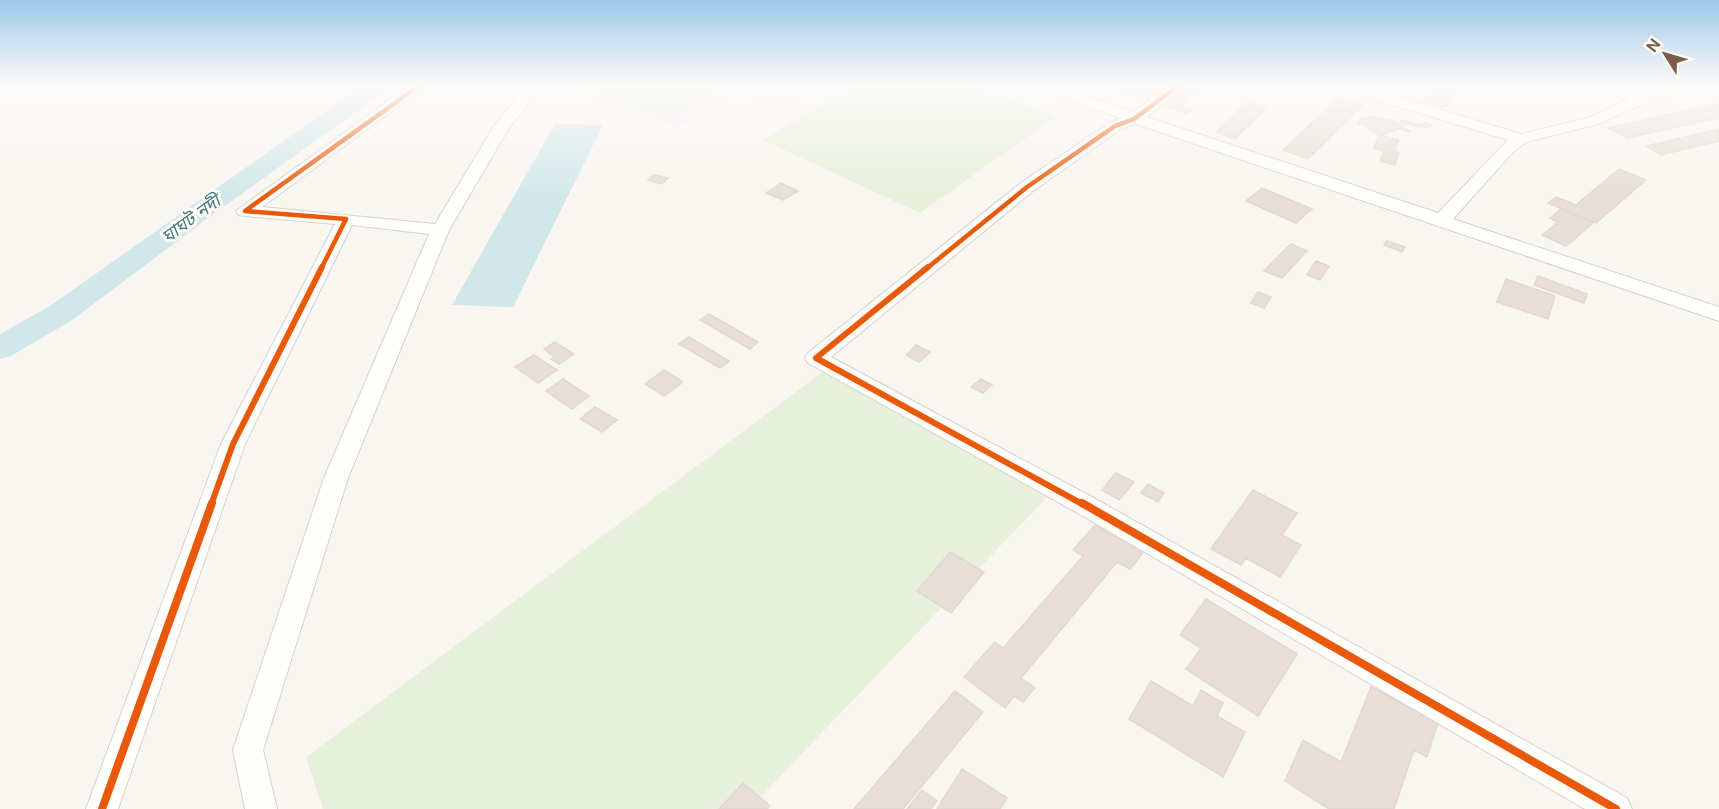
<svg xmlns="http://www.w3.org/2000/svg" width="1719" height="809" viewBox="0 0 1719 809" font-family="'DM Sans','Noto Sans Bengali',sans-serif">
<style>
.education{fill:#f6eef6}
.green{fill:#e7f0db}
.water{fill:#d0e8ea}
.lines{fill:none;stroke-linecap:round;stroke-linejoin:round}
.river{fill:#d0e8ea;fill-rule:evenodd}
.building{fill:#e6ded7;stroke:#e2d8d2;stroke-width:1.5}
.minor-casing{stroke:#d7d1cb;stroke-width:2}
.minor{fill:#fefefd;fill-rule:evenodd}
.cycleway-far2-casing{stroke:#fffaf3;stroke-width:8}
.cycleway-far1-casing{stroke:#fffaf3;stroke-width:10}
.cycleway-casing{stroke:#fffaf3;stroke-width:11}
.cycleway-far2{stroke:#e8590c;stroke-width:4.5}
.cycleway-far1{stroke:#e8590c;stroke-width:6}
.cycleway{stroke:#e8590c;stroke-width:8}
.labels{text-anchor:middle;stroke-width:6;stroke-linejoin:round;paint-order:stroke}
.water-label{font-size:18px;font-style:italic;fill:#437c86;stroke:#fffaf3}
</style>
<rect width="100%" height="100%" fill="#f9f5f0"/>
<path class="education" d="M 549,85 L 826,85 L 780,112 L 736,95 L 679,127 Z"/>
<path class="green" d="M 577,85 L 726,85 L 670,119 L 574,86 Z
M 856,85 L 972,85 L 1057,116 L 920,213 L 763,140 Z
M 824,371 L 1052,492 L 749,809 L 323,809 L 306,757 Z"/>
<path class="water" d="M 555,124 L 603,125 L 513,307 L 452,305 Z"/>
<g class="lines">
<path class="river" d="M 363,85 L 389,85 L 386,90 L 208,218 L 72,320 L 11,356 L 0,359 L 0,334 L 50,306 Z"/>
</g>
<path class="building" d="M 1131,85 L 1162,85 L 1146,99 L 1123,92 Z
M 1188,85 L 1208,85 L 1181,106 L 1193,110 L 1187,114 L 1161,105 Z
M 1443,87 L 1456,90 L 1446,107 L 1425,102 L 1433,89 L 1441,91 Z
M 1339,97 L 1363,105 L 1308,159 L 1283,150 Z
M 1247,102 L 1266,108 L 1235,139 L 1216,132 Z
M 1719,103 L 1719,118 L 1628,138 L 1608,128 Z
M 1371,116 L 1395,121 L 1394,125 L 1403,120 L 1420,125 L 1426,123 L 1432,126 L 1424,128 L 1407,124 L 1401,126 L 1411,132 L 1399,129 L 1380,135 L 1399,140 L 1395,150 L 1399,153 L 1395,165 L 1380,161 L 1384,151 L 1374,148 L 1379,135 L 1367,128 L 1368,126 L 1358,124 L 1360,119 Z
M 1719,129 L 1719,141 L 1661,155 L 1646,146 Z
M 1619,169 L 1646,180 L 1596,223 L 1548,203 L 1556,197 L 1576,205 Z
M 654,175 L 668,178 L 662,184 L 648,180 Z
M 781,183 L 798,191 L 783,200 L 766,193 Z
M 1262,188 L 1312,209 L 1296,223 L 1246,201 Z
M 1561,209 L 1593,223 L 1566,246 L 1542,235 L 1558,222 L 1550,218 Z
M 1387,241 L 1405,247 L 1402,252 L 1384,245 Z
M 1291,244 L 1307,251 L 1282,278 L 1264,271 Z
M 1316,261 L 1329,266 L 1320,280 L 1307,275 Z
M 1538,276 L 1587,294 L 1584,303 L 1534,285 Z
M 1506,279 L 1555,296 L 1548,319 L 1497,302 Z
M 1258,292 L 1271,297 L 1264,308 L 1251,303 Z
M 709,314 L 758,342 L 750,349 L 700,320 Z
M 689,337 L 729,361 L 720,368 L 679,344 Z
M 555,342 L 574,354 L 559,364 L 551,359 L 555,357 L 544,349 Z
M 916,345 L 930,352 L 919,362 L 906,355 Z
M 534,355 L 557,370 L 538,383 L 515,367 Z
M 664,370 L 683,382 L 664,396 L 645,384 Z
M 563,379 L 589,396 L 572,409 L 546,391 Z
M 981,379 L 992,385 L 983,393 L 971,387 Z
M 595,407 L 617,420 L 602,432 L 580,419 Z
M 1116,473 L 1134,482 L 1119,500 L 1102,490 Z
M 1148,484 L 1164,493 L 1158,502 L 1141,493 Z
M 1253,490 L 1297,513 L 1282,535 L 1301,545 L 1280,577 L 1246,558 L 1241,565 L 1211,549 Z
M 1095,525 L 1143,553 L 1130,569 L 1117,562 L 1021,678 L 1035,688 L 1023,702 L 1014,696 L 1005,708 L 964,677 L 995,642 L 1003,648 L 1083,556 L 1073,550 Z
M 950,552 L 984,572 L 951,613 L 917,591 Z
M 1206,599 L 1297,654 L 1258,716 L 1186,669 L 1201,648 L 1180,635 Z
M 1151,681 L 1193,706 L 1201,690 L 1223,703 L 1217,716 L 1245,732 L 1223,777 L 1129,719 Z
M 1371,687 L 1438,722 L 1427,757 L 1414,750 L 1394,809 L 1329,809 L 1285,781 L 1303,740 L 1341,762 Z
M 955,691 L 983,712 L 903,809 L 854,809 Z
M 962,769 L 1007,798 L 1000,809 L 937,809 Z
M 743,783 L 770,806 L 767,809 L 719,809 Z
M 922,790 L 937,801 L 931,809 L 907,809 Z"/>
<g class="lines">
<defs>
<path id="minor" d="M 410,85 L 427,85 L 262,207 L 435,224 L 494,126 L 527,85 L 542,85 L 509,128 L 449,230 L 348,478 L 263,750 L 277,809 L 245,809 L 233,750 L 324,478 L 429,234 L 352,225 L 245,444 L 118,809 L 86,809 L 221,444 L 335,224 L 245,216 L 239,215 L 236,211 Z
M 1030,85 L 1052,85 L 1133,112 L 1170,85 L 1186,85 L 1147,117 L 1438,213 L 1508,140 L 1337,88 L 1335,85 L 1358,85 L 1521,134 L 1588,118 L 1629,99 L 1588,88 L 1586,85 L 1611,85 L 1644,93 L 1675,85 L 1699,85 L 1697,88 L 1649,101 L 1599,124 L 1526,142 L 1513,152 L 1453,219 L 1719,307 L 1719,321 L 1136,124 L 1121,129 L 1033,191 L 831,357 L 1101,502 L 1627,798 L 1632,809 L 1585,809 L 1083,516 L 808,363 L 805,358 L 808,353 L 1021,183 L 1109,123 L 1121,118 L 1032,88 Z"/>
</defs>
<use href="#minor" class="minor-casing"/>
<use href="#minor" class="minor"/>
<defs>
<path id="cycleway-far2" d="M 321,269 L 346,219 L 245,211 L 420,85
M 926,269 L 1027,187 L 1115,126 L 1134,119 L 1179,85"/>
<path id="cycleway-far1" d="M 928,267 L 816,358 L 1084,505
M 211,505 L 233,444 L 322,267"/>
<path id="cycleway" d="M 1082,503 L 1616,809
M 102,809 L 212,503"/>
</defs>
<use href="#cycleway-far2" class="cycleway-far2-casing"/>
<use href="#cycleway-far1" class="cycleway-far1-casing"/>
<use href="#cycleway" class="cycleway-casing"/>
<use href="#cycleway-far2" class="cycleway-far2"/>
<use href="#cycleway-far1" class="cycleway-far1"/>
<use href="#cycleway" class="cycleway"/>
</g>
<linearGradient id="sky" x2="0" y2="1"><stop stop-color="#9ec9e9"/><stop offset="0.43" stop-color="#fcfaf8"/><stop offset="1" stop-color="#fcfaf8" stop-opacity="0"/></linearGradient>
<rect width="1719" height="198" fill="url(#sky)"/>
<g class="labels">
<g class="water-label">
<text transform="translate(191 219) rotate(-36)" y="6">ঘাঘট নদী</text>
</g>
</g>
<g transform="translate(1665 54) rotate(307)" stroke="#fffaf3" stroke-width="4.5" paint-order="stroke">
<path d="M0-4.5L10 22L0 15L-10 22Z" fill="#7a5c4d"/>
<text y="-9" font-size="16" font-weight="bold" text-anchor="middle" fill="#7a5c4d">N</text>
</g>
</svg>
